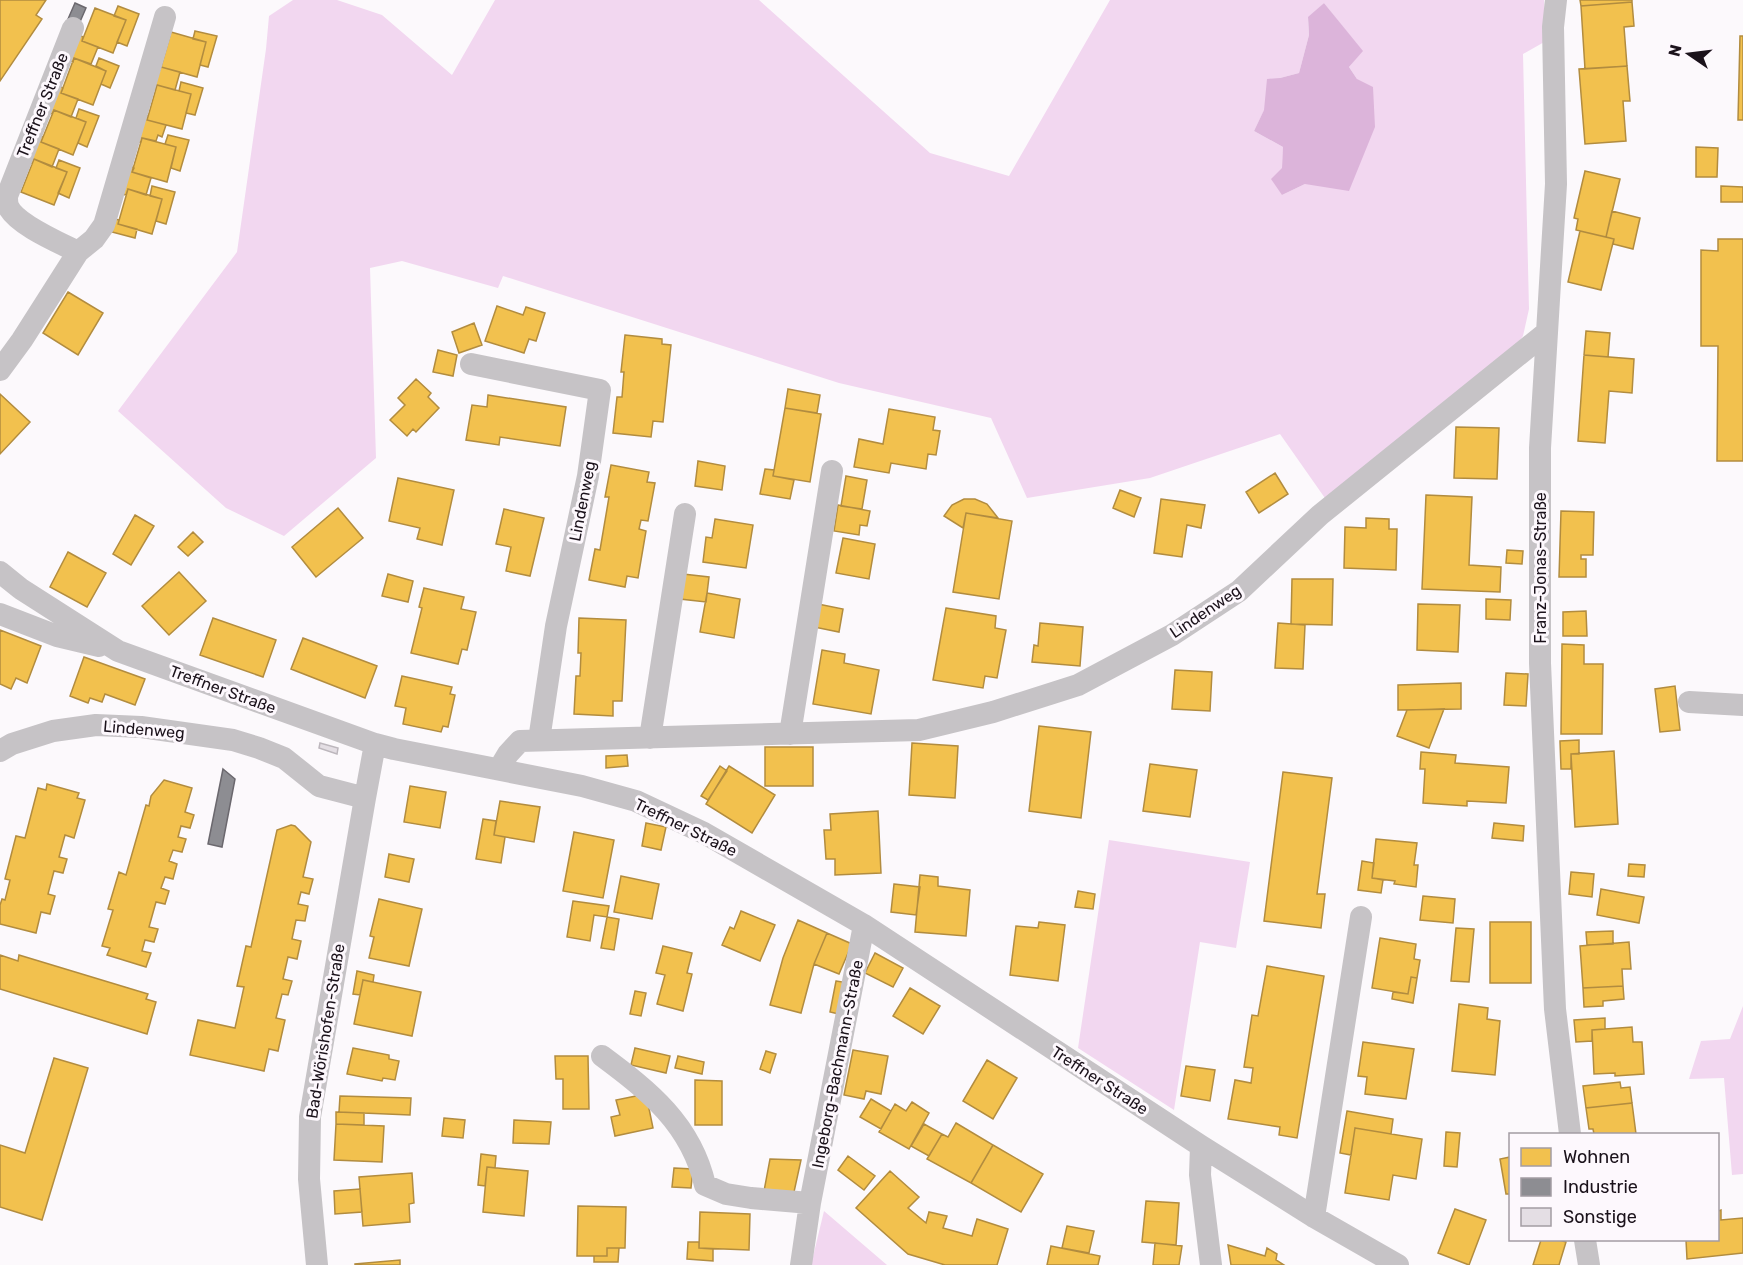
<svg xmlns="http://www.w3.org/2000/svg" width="1743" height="1265" viewBox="0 0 1743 1265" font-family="Rubik,sans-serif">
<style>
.green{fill:#f2d7f0;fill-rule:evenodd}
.water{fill:#dcb4da}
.homes{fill:#f2c14e;stroke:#b28c3f;stroke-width:1.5}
.industry{fill:#8d8d92;stroke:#6b686e;stroke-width:1.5}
.building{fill:#e4dee4;stroke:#bdb7bd;stroke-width:1.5}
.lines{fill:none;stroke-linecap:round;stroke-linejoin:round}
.minor{stroke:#c6c3c6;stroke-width:22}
.labels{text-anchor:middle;stroke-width:6;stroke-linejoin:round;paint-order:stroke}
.street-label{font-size:16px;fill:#1b121b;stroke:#fdf8fd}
</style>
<rect width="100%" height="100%" fill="#fcf9fc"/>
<path class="green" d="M 293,0 L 337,0 L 382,15 L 452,75 L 495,0 L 759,0 L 930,153 L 1009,176 L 1110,0 L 1544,0 L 1546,41 L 1523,54 L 1529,309 L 1523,336 L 1510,353 L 1327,501 L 1280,434 L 1150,478 L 1027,498 L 991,418 L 839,383 L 503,276 L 498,288 L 402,261 L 370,268 L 376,458 L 284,536 L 226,508 L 118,411 L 237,252 L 266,49 L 269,16 ZM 1324,3 L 1362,51 L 1349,67 L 1357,79 L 1305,184 L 1282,195 L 1283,147 L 1254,131 L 1280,78 L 1299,73 L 1309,35 L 1308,18 Z
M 1109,840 L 1250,862 L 1236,948 L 1200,942 L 1174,1110 L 1078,1048 Z
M 1743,1006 L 1743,1174 L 1732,1175 L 1724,1078 L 1689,1079 L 1701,1041 L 1730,1039 Z
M 824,1211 L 887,1265 L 811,1265 Z"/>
<path class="water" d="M 1324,3 L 1363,51 L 1349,67 L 1357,79 L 1373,87 L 1375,127 L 1349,191 L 1305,184 L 1282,195 L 1271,179 L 1282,168 L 1283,147 L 1254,131 L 1264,110 L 1267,79 L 1280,78 L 1299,73 L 1309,35 L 1308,17 Z"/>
<path class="homes" d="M 0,0 L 46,0 L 36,15 L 42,19 L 0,81 Z
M 1580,0 L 1632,0 L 1632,2 L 1581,6 Z
M 1632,2 L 1634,26 L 1624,27 L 1627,66 L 1585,69 L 1581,6 Z
M 118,6 L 139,14 L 127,46 L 117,42 L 126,20 L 114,16 Z
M 95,8 L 126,20 L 113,53 L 82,41 Z
M 195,31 L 217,36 L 208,67 L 200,65 L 206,42 L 193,39 Z
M 171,32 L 206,42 L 197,77 L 161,67 Z
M 79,35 L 83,37 L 82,41 L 98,47 L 91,64 L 74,58 L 73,62 L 69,61 Z
M 1740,36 L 1743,36 L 1743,120 L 1738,120 Z
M 74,58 L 106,71 L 93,105 L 61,93 Z
M 99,58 L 119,66 L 110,88 L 101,84 L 106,71 L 96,66 Z
M 1627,66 L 1630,101 L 1623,101 L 1626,141 L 1585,144 L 1579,69 Z
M 161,67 L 180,72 L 175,90 L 157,85 L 155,90 L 152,89 Z
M 181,82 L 203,88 L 195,115 L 186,113 L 191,94 L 179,91 Z
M 157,85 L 191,94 L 182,129 L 147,120 Z
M 59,86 L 63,88 L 61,93 L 78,99 L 71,117 L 54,110 L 52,114 L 48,113 Z
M 79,109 L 99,116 L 87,147 L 78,143 L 86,122 L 76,118 Z
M 54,110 L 86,122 L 73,155 L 41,142 Z
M 144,115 L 148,116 L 147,120 L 166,125 L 162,137 L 158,135 L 156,141 L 142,138 L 141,142 L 136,142 Z
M 168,135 L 189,140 L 180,171 L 171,168 L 176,147 L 165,144 Z
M 39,136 L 43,137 L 41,142 L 59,149 L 52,167 L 34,159 L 32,164 L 28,163 Z
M 142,138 L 176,147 L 167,182 L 132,172 Z
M 1696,147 L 1718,148 L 1717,177 L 1696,177 Z
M 34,159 L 67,172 L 54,205 L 21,192 Z
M 59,160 L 80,168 L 69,198 L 58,193 L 67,172 L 56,168 Z
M 130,166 L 134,168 L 132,172 L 151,178 L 146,195 L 128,189 L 126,195 L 122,194 Z
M 1585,171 L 1620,179 L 1606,237 L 1576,230 L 1578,219 L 1574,218 Z
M 152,186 L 175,192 L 166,224 L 156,221 L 162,199 L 150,196 Z
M 1721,186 L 1743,187 L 1743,202 L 1721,202 Z
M 128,189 L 162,199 L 152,234 L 118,224 Z
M 1612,211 L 1640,218 L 1633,249 L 1613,244 L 1614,239 L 1606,237 Z
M 115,219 L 119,220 L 118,224 L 137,229 L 135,238 L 112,232 Z
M 1580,231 L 1614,239 L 1601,290 L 1568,282 Z
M 1718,239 L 1743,239 L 1743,461 L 1717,461 L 1718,346 L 1701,346 L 1701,250 L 1718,251 Z
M 68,292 L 103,313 L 78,355 L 43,333 Z
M 497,306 L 523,315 L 526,307 L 545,313 L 536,341 L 529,339 L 524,353 L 485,341 Z
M 474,323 L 482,345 L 459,353 L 452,332 Z
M 1586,331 L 1610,333 L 1608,357 L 1584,355 Z
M 625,335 L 662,339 L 662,344 L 671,345 L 663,422 L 653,421 L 651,437 L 613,433 L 617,397 L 622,397 L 624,372 L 621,372 Z
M 438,350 L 457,355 L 453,376 L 433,372 Z
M 1584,355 L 1634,359 L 1632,393 L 1609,391 L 1605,443 L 1578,441 Z
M 416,379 L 431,393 L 428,397 L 439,408 L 416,432 L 413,429 L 407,436 L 390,420 L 405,405 L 398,398 Z
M 788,389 L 820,395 L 817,413 L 785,408 Z
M 0,394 L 30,422 L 0,454 Z
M 488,395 L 566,407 L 560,446 L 500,437 L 499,445 L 466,440 L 472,405 L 487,407 Z
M 785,408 L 821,414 L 810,482 L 773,476 Z
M 889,409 L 935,417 L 933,430 L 940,431 L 936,455 L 928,454 L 926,469 L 891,463 L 889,473 L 854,467 L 859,439 L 883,444 Z
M 1456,427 L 1499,428 L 1497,479 L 1454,478 Z
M 698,461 L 725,466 L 722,490 L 695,486 Z
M 611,465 L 649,472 L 647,482 L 655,483 L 648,521 L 641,520 L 639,529 L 646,531 L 638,578 L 627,576 L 625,587 L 589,580 L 595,549 L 600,550 L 609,497 L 605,497 Z
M 765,469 L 774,470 L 773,476 L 794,480 L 790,499 L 760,494 Z
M 1275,473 L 1288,494 L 1259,513 L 1246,492 Z
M 846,476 L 867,480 L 862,509 L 841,506 Z
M 398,478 L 454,490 L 442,545 L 417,539 L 420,528 L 389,521 Z
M 1120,490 L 1141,498 L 1134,517 L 1113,508 Z
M 1426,495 L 1472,497 L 1469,565 L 1501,567 L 1500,592 L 1422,589 Z
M 964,499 L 975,499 L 987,504 L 998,518 L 966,513 L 963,528 L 944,516 L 952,505 Z
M 1161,499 L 1205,505 L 1201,528 L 1187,525 L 1182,557 L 1154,553 Z
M 838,505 L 870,511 L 867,526 L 860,525 L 859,535 L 834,531 Z
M 338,508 L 363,538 L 316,577 L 292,547 Z
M 504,509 L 544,518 L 530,576 L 506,571 L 511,547 L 496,544 Z
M 1561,511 L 1594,512 L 1593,555 L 1581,555 L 1581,559 L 1586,559 L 1586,577 L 1559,577 Z
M 966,513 L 1012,521 L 999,599 L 953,592 Z
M 135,515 L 154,526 L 131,565 L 113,554 Z
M 1366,518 L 1389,519 L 1389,529 L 1397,529 L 1396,570 L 1344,568 L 1345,527 L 1366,528 Z
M 715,519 L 753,525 L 746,568 L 703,562 L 706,537 L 712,538 Z
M 193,532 L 203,542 L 188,556 L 178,547 Z
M 843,538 L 875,544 L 869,579 L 836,573 Z
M 1507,550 L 1523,551 L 1522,564 L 1506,563 Z
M 68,552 L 106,573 L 87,607 L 50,587 Z
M 179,572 L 206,601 L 169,635 L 142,606 Z
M 388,574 L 413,581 L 408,602 L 382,596 Z
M 683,574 L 709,577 L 706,602 L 680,599 Z
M 1292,579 L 1333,579 L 1332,625 L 1291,624 Z
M 424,588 L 464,597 L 461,609 L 476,612 L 467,650 L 462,649 L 458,664 L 411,653 L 422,608 L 419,607 Z
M 707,593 L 740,599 L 734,638 L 700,632 Z
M 1486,599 L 1511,600 L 1510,620 L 1486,619 Z
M 818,604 L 843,609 L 839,632 L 814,627 Z
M 1418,604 L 1460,605 L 1458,652 L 1417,650 Z
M 946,608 L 996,616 L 995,628 L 1006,630 L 997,678 L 985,676 L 983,688 L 933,680 Z
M 1586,611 L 1587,636 L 1563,636 L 1563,612 Z
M 213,618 L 276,640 L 263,677 L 200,655 Z
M 579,618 L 626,620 L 622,701 L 613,701 L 613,716 L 574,714 L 576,676 L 580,676 L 581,653 L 578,653 Z
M 1040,623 L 1083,627 L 1080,666 L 1032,662 L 1034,645 L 1038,646 Z
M 1278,623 L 1305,625 L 1303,669 L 1275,668 Z
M 0,630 L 41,646 L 27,683 L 16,678 L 11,689 L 0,684 Z
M 303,638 L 377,666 L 365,698 L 291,669 Z
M 1562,644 L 1584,645 L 1584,664 L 1603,664 L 1602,734 L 1561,734 Z
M 822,650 L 845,654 L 844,663 L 879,670 L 871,714 L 813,704 Z
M 84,657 L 145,679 L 135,705 L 105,694 L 102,702 L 90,698 L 88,703 L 70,696 Z
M 1175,670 L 1212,672 L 1210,711 L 1172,709 Z
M 1506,673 L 1528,674 L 1526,706 L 1504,705 Z
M 402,676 L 452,687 L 450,694 L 455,695 L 448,727 L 443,726 L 441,732 L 403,724 L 406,708 L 395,706 Z
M 1461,683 L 1461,709 L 1398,710 L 1398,685 Z
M 1675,686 L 1680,730 L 1660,732 L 1655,689 Z
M 1444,709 L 1429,748 L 1397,736 L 1407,710 Z
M 1039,726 L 1091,732 L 1081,818 L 1029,811 Z
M 1579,740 L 1579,754 L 1571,754 L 1571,769 L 1561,769 L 1560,741 Z
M 912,743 L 958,746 L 955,798 L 909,795 Z
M 765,747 L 813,747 L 813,786 L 765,786 Z
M 1614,751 L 1618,824 L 1575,827 L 1571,754 Z
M 1421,752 L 1456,755 L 1455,763 L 1509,767 L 1506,803 L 1467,801 L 1467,806 L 1423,803 L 1425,769 L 1420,769 Z
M 627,755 L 628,766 L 606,768 L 606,756 Z
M 1150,764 L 1197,770 L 1190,817 L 1143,811 Z
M 720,766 L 727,771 L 708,800 L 701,796 Z
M 729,766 L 775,795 L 752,833 L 706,804 Z
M 1283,772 L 1332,778 L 1317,894 L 1325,894 L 1321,928 L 1264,921 Z
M 164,780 L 192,788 L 185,812 L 194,815 L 190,828 L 181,826 L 178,837 L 186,839 L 182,852 L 173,850 L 169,861 L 177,864 L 173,879 L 165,877 L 161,888 L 169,891 L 165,904 L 156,902 L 149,927 L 158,929 L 154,942 L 145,940 L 142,951 L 151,953 L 146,967 L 107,955 L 110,948 L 102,946 L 113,910 L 108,909 L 119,872 L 126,875 L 146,805 L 149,806 L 151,796 Z
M 47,784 L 79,793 L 77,798 L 85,800 L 74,838 L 65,835 L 59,857 L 67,859 L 63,873 L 54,871 L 48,894 L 55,896 L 50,914 L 41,912 L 36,933 L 0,924 L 0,905 L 2,899 L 5,900 L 10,880 L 5,879 L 16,836 L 25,838 L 38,788 L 46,790 Z
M 410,786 L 446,792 L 440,828 L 404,822 Z
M 500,801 L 540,807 L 534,842 L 494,835 Z
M 878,811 L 881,873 L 835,875 L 835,859 L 826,859 L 824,830 L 831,830 L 830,814 Z
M 483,819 L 496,821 L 494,835 L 505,837 L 501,863 L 476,859 Z
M 646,823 L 666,827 L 661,850 L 642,846 Z
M 1494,823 L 1524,826 L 1523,841 L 1492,838 Z
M 291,825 L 295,826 L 311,842 L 303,877 L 313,879 L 309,894 L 301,892 L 298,904 L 308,906 L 305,921 L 296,920 L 292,939 L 301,941 L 297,959 L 288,957 L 283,979 L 292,981 L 288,995 L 282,994 L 276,1018 L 285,1020 L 278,1051 L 269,1049 L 264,1071 L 190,1055 L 198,1020 L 235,1028 L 244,987 L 237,986 L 246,946 L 251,947 L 277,830 Z
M 574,832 L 614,840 L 603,898 L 563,891 Z
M 1376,839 L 1417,843 L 1414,865 L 1418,865 L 1416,887 L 1394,884 L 1395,881 L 1372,878 Z
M 389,854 L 414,859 L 409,882 L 385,877 Z
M 1362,861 L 1374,863 L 1372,878 L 1383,880 L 1381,893 L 1358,890 Z
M 1629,864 L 1645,865 L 1644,877 L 1628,876 Z
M 1571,872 L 1594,874 L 1592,897 L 1569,894 Z
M 920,875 L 938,877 L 938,886 L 970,890 L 966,936 L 915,932 Z
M 621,876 L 659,884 L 652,919 L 614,912 Z
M 894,884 L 920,887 L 916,915 L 891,912 Z
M 1601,889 L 1644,897 L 1639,923 L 1597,915 Z
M 1078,891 L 1095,894 L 1093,909 L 1075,907 Z
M 1423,896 L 1455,899 L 1453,923 L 1420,920 Z
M 379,899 L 422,909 L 409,966 L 369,958 L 374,937 L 370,936 Z
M 573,901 L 609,906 L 607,917 L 594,915 L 590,941 L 567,937 Z
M 741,911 L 775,925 L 760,961 L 722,945 L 730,927 L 734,929 Z
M 607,917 L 619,919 L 614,950 L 601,948 Z
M 798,920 L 827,933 L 814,964 L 801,1013 L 770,1005 L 783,958 Z
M 1039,922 L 1065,925 L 1058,981 L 1010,975 L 1016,926 L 1038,928 Z
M 1490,922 L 1531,922 L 1531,983 L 1490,983 Z
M 1456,928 L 1474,929 L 1469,982 L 1451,981 Z
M 1613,931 L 1613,944 L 1587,945 L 1586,932 Z
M 827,933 L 852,944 L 839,974 L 814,964 Z
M 1380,938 L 1416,944 L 1414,959 L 1420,960 L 1417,978 L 1411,977 L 1408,994 L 1372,988 Z
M 1629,942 L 1631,969 L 1622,969 L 1623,986 L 1583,988 L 1580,946 Z
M 663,946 L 692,953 L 687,973 L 692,974 L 683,1011 L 657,1004 L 665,975 L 656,973 Z
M 875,953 L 903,968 L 893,987 L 865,973 Z
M 0,955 L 18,961 L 19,955 L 148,994 L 146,999 L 156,1002 L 147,1034 L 0,989 Z
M 1267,966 L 1324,976 L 1297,1138 L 1279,1135 L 1280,1127 L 1228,1119 L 1235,1080 L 1251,1083 L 1253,1068 L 1244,1067 L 1252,1015 L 1258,1016 Z
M 357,971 L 374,975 L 373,982 L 363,980 L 360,995 L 353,994 Z
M 1411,977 L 1417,978 L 1413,1003 L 1392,999 L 1393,992 L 1408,994 Z
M 363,980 L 421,992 L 412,1036 L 354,1024 Z
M 836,981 L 849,983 L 843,1015 L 830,1012 Z
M 1623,986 L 1624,999 L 1603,1001 L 1603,1006 L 1584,1007 L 1583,988 Z
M 910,988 L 940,1006 L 923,1034 L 893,1016 Z
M 635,991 L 646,993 L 641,1016 L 630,1014 Z
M 1459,1004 L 1488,1008 L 1487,1019 L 1500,1021 L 1495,1075 L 1452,1071 Z
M 1605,1018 L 1605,1029 L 1592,1030 L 1592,1041 L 1576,1042 L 1574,1020 Z
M 1632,1027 L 1633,1042 L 1642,1042 L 1644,1074 L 1615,1076 L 1615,1073 L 1594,1074 L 1592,1030 Z
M 1363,1042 L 1414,1049 L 1406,1099 L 1365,1094 L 1367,1077 L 1358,1076 Z
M 353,1048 L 389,1055 L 389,1059 L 399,1061 L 395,1080 L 383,1078 L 382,1081 L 347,1074 Z
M 635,1048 L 670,1056 L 666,1073 L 631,1065 Z
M 853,1050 L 888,1056 L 881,1094 L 866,1091 L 864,1099 L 844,1095 Z
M 766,1051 L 776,1054 L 770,1073 L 760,1069 Z
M 555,1056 L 588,1056 L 589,1109 L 563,1109 L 563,1079 L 556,1079 Z
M 678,1056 L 704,1062 L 702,1074 L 675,1068 Z
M 54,1058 L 88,1068 L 42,1220 L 0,1207 L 0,1145 L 25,1153 Z
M 987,1060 L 1017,1078 L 993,1119 L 963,1101 Z
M 1186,1066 L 1215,1070 L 1210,1101 L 1181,1096 Z
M 695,1080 L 722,1081 L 722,1125 L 695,1125 Z
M 1620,1082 L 1621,1088 L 1630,1087 L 1632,1103 L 1586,1108 L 1583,1086 Z
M 646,1094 L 653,1128 L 615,1136 L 611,1117 L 620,1115 L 616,1100 Z
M 340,1096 L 411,1098 L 410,1115 L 339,1112 Z
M 871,1099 L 891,1111 L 881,1129 L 860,1117 Z
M 912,1102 L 929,1113 L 909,1149 L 879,1132 L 895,1104 L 906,1111 Z
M 1632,1103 L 1636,1134 L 1594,1134 L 1593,1129 L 1589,1129 L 1586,1108 Z
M 1347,1111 L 1393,1119 L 1391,1134 L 1355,1128 L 1351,1155 L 1340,1153 Z
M 336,1112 L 364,1113 L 364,1125 L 336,1124 Z
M 444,1118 L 465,1120 L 463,1138 L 442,1136 Z
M 514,1120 L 551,1122 L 549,1144 L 513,1143 Z
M 956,1123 L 993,1145 L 971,1183 L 927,1159 L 942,1134 L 948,1137 Z
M 336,1124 L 384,1126 L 382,1162 L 334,1160 Z
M 924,1124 L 942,1134 L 929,1156 L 911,1146 Z
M 1355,1128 L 1422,1139 L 1416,1179 L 1393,1175 L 1389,1200 L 1345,1193 Z
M 1446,1132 L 1460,1133 L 1457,1167 L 1444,1166 Z
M 993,1145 L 1043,1174 L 1021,1212 L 971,1183 Z
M 481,1154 L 496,1156 L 495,1168 L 487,1167 L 485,1186 L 478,1185 Z
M 848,1156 L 875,1176 L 864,1190 L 838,1170 Z
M 1510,1157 L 1510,1194 L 1506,1194 L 1500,1159 Z
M 770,1159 L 801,1160 L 794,1192 L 764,1191 Z
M 487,1167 L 528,1171 L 524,1216 L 483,1212 Z
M 674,1168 L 693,1169 L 691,1188 L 672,1187 Z
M 890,1171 L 919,1197 L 908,1208 L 926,1223 L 929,1212 L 947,1216 L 943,1228 L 972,1236 L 977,1219 L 1008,1229 L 997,1265 L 945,1265 L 908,1254 L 856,1208 Z
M 412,1173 L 414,1203 L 409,1204 L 410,1222 L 363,1226 L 359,1177 Z
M 360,1189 L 362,1212 L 335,1214 L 334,1191 Z
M 1146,1201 L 1179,1203 L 1176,1245 L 1142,1242 Z
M 578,1206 L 626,1207 L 625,1248 L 607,1248 L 607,1256 L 577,1256 Z
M 1455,1209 L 1486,1220 L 1469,1265 L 1438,1253 Z
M 1721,1210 L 1721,1220 L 1743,1218 L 1743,1253 L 1687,1259 L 1686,1240 L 1718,1240 L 1718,1211 Z
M 700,1212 L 750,1214 L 749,1250 L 699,1248 Z
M 1067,1226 L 1094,1231 L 1089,1253 L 1062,1248 Z
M 1541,1240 L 1559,1240 L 1566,1242 L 1559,1265 L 1533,1265 Z
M 688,1242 L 699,1242 L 699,1248 L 713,1249 L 713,1261 L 687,1259 Z
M 1155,1243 L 1182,1246 L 1179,1265 L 1153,1265 Z
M 1228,1245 L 1265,1256 L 1267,1248 L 1277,1254 L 1276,1260 L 1284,1265 L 1231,1265 Z
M 1051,1246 L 1100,1256 L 1098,1265 L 1047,1265 Z
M 607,1248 L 619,1248 L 618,1262 L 594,1262 L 594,1256 L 607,1256 Z
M 400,1260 L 400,1265 L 355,1265 L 355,1264 Z"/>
<path class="industry" d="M 75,3 L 86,8 L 79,24 L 68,19 Z
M 223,769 L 235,779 L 222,847 L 208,844 Z"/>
<path class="building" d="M 320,743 L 338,748 L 337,754 L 319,748 Z"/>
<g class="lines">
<path class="minor" d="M 1556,0 L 1553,27 L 1556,184 L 1540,448 L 1540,663 L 1555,1009 L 1570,1134
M 73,28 L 7,196 C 7,199 7,203 8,206 C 15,224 60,243 78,252
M 471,364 L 600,390 L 588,476 L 556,626 L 539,740
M 0,370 L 22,340 L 78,252 L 94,239 L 104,225 L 165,17
M 0,572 L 21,589 L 118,651 L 375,744 L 394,749 L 582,786 L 636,801 L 704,833 L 864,925 L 1201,1146 L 1314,1217 L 1398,1265
M 0,614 L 57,636 L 99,646
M 1689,702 L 1743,705
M 790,734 L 832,471
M 650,738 L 685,514
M 0,751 L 12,744 L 53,731 L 96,725 L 141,727 L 233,740 L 259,748 L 284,758 L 319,786 L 365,798 L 375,744
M 499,769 L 508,754 L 520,741 L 919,730 L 993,712 L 1078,685 L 1172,635 L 1239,591 L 1320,515 L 1547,332
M 602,1056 C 649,1091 691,1124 705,1185 L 726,1194 L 751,1198 L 810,1203
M 1201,1146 L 1200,1175 L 1211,1265
M 1314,1217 L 1361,917
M 1585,1240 L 1589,1265
M 317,1265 L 309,1179 L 310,1117 L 365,798
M 801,1265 L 810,1203 L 864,925"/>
</g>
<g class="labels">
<g class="street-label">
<text transform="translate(42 105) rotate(-68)" y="6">Treffner Straße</text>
<text transform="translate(582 501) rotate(-79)" y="6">Lindenweg</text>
<text transform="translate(1540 568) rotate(-90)" y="6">Franz-Jonas-Straße</text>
<text transform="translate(1205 611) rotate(-34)" y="6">Lindenweg</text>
<text transform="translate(223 689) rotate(20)" y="6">Treffner Straße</text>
<text transform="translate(144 729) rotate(5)" y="6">Lindenweg</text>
<text transform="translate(686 827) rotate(26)" y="6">Treffner Straße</text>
<text transform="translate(325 1031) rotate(-81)" y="6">Bad-Wörishofen-Straße</text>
<text transform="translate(837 1064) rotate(-79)" y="6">Ingeborg-Bachmann-Straße</text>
<text transform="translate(1100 1080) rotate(33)" y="6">Treffner Straße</text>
</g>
</g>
<rect x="1509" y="1133" width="210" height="108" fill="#fdf8fd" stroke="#a39ca3" stroke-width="1.5"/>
<rect x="1521" y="1148" width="30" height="18" fill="#f2c14e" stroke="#a39ca3" stroke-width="1.5"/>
<text x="1563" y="1163" font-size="18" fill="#1b121b">Wohnen</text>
<rect x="1521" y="1178" width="30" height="18" fill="#8d8d92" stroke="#a39ca3" stroke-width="1.5"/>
<text x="1563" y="1193" font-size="18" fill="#1b121b">Industrie</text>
<rect x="1521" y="1208" width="30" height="18" fill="#e4dee4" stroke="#a39ca3" stroke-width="1.5"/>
<text x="1563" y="1223" font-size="18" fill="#1b121b">Sonstige</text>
<g transform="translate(1689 54) rotate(284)" stroke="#fdf8fd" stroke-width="4.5" paint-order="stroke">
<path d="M0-4.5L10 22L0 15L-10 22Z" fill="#1b121b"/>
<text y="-9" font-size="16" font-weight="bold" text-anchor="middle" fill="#1b121b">N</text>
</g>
</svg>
